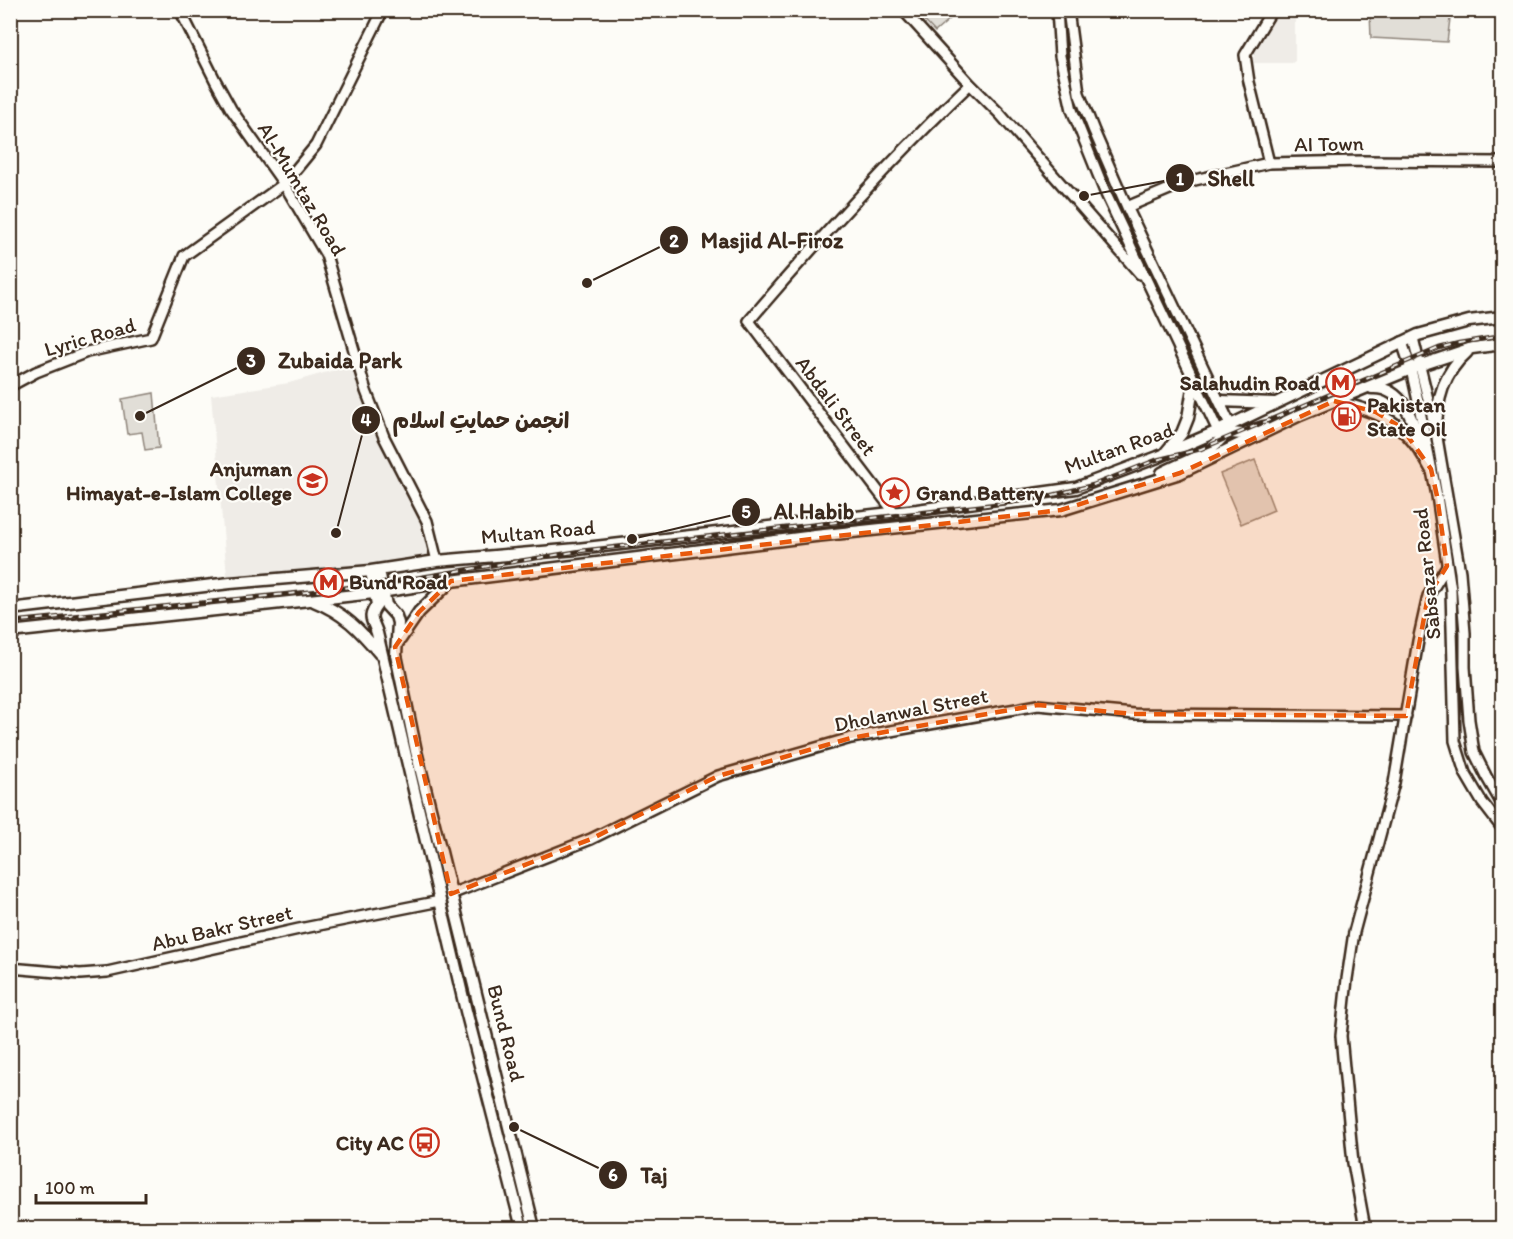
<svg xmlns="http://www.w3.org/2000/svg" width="1513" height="1239" viewBox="0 0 1513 1239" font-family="Itim,'Playpen Sans Arabic',sans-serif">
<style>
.built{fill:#efece7}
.green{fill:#e1ded7;stroke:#8e847a;stroke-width:1.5}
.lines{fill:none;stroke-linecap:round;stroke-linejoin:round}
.secondary-casing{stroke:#3b2a1e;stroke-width:14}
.primary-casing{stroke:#3b2a1e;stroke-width:15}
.secondary{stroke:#fdfcf7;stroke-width:9}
.primary{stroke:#fdfcf7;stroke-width:10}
.rail-casing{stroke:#3b2a1e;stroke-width:4.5}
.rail{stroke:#fdfcf7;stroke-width:2;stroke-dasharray:7;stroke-linecap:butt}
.marked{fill:#e8590c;fill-opacity:0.2;stroke:#e8590c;stroke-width:4.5;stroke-dasharray:12 8;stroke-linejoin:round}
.labels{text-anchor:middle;stroke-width:4.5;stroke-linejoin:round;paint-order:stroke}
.street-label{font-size:21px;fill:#3b2a1e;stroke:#fdfcf7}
.poi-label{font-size:21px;font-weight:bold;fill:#3b2a1e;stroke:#fdfcf7;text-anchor:end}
.leader{fill:none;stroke:#3b2a1e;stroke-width:2}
.callout-dot{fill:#3b2a1e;stroke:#fdfcf7;stroke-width:2}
.mark-label{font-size:18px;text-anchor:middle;font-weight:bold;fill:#fff}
.callout-label{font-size:22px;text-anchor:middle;font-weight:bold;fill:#3b2a1e;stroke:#fdfcf7;stroke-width:4.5;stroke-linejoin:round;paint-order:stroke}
</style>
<rect width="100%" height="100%" fill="#fdfcf7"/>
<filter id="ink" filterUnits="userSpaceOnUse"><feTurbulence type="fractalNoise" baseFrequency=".0167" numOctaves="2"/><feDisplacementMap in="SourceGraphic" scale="12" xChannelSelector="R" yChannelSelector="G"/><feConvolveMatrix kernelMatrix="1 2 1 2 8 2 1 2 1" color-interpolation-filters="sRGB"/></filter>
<g filter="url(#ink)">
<path class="built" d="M 1278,11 L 1295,11 L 1295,61 L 1292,63 L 1253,63 L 1254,53 Z
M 359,363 L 384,437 L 420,505 L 437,561 L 228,587 L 211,395 L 289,383 Z"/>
<path class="green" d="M 915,11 L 959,11 L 935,32 Z
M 1370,11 L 1451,11 L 1447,42 L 1371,38 Z
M 154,393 L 159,448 L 145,450 L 142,432 L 127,434 L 122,399 Z
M 1255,460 L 1274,510 L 1241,524 L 1220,474 Z"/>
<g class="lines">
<defs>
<path id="secondary" d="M 180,10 L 215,80 L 231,109 L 284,184 L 326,255 L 366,391 L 384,437 L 427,521 L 437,561
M 903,10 L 970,84 L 1000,114 L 1140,274
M 1057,10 L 1060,56 L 1072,110 L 1105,192 L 1218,431
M 1068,10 L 1079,93 L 1094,131 L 1127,207 L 1230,424
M 1269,163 L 1249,82 L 1245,55 L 1272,10
M 1127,207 L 1186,182 L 1269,163 L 1362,161 L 1502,162
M 1413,338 L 1436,432 L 1460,572 L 1465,633 L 1465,667 L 1469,720 L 1474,752 L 1486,776 L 1502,804
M 1402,342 L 1411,369 L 1418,401 L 1437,496 L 1451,590 L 1455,741 L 1465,773 L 1482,802 L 1502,828
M 10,386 L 36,372 L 87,352 L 151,338 L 184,256 L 284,184 L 316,145 L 383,10
M 894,512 L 749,321 C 819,239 892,159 970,84
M 451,894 L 591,839 L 718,776 L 851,738 L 1038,705 L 1134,714 L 1406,716
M 10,968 L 80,974 L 107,972 L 299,929 L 440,901
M 1365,1228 L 1353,1163 L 1341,1036 L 1347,979 L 1354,932 L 1394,783 L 1418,641 L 1428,596 L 1447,566"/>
<path id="primary" d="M 1372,388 C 1403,386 1414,422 1420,446
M 1220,401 L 1274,403
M 1334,401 C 1385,414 1405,421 1431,469
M 1221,432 L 1242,434 L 1264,427
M 1436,432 C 1436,401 1443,373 1467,352
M 1166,452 L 1182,433 L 1188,418 L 1194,382
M 1162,473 C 1185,461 1220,451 1230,425
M 379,570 L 386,605 L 396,616 L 398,623 L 396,655 L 416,751 L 534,1228
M 371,571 L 377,605 C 367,618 373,620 377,633 L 466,1011 L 522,1228
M 314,601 C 344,613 359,629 380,654
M 10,609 L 230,583 L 371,571 L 437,561 L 577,549 L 917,510 L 1076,488 L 1158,457 L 1218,431 L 1418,335 L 1469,321 L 1502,317
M 10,632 L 374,593 L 451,581 L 815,536 L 1061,510 L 1180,473 L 1300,415 L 1421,365 L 1472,348 L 1502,344
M 397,644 L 419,612 L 451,581"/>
</defs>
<use href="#secondary" class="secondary-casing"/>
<use href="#primary" class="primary-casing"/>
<use href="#secondary" class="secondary"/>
<use href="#primary" class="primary"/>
<defs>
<path id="rail" d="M 10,622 L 327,590 L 397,581 L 580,551 L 1013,502 L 1049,496 L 1093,485 L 1156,460 L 1201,449 L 1439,348 L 1459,343 L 1502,336"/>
</defs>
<use href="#rail" class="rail-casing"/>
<use href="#rail" class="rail"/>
</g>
</g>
<path class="marked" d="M 1334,401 L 1376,412 L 1402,428 L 1431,469 L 1437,496 L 1447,566 L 1428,596 L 1406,716 L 1134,714 L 1038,705 L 851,738 L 718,776 L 591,839 L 451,894 L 395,647 L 419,612 L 451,581 L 1061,510 L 1180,473 Z"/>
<defs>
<symbol id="metro-ring" viewBox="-11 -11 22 22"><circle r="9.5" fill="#fdfcf7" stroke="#c8321e" stroke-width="1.5"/><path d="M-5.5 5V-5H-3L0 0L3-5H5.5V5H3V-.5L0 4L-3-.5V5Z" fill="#c8321e"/></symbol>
<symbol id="fuel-ring" viewBox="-11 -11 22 22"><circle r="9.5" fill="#fdfcf7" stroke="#c8321e" stroke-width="1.5"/><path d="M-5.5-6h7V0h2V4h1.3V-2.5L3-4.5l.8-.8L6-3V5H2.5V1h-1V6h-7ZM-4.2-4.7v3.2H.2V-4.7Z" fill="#c8321e"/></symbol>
<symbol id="school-ring" viewBox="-11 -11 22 22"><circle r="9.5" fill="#fdfcf7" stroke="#c8321e" stroke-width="1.5"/><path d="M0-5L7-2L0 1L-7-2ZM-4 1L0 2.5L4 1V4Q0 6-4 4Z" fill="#c8321e"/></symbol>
<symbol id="sight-ring" viewBox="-11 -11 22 22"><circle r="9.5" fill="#fdfcf7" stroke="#c8321e" stroke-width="1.5"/><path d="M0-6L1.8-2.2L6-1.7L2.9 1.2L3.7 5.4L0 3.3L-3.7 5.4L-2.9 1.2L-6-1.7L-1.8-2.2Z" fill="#c8321e"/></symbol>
<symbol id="bus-ring" viewBox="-11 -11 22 22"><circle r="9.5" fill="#fdfcf7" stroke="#c8321e" stroke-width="1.5"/><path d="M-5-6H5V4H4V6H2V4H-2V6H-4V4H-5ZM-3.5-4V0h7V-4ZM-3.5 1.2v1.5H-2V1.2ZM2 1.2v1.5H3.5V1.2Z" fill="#c8321e"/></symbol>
</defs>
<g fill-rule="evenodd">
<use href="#metro-ring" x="1324" y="366" width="33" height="33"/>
<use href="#fuel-ring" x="1330" y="400" width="33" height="33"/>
<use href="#school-ring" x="296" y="464" width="33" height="33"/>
<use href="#sight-ring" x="878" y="476" width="33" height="33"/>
<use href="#metro-ring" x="312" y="566" width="33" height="33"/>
<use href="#bus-ring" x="408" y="1126" width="33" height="33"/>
</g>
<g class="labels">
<g class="street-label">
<text transform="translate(1329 144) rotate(-1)" y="7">AI Town</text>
<text transform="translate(302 189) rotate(59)" y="7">Al-Mumtaz Road</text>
<text transform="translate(90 337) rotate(-16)" y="7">Lyric Road</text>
<text transform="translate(836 406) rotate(53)" y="7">Abdali Street</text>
<text transform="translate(1119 448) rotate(-20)" y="7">Multan Road</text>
<text transform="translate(538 532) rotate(-5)" y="7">Multan Road</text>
<text transform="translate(1427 574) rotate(-96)" y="7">Sabsazar Road</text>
<text transform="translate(911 710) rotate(-11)" y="7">Dholanwal Street</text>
<text transform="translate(222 928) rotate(-13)" y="7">Abu Bakr Street</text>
<text transform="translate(506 1033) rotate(76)" y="7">Bund Road</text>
</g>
<g class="poi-label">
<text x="1320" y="390">Salahudin Road</text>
<text x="1367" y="412" text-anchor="start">Pakistan<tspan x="1367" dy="24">State Oil</tspan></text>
<text x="292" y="476">Anjuman<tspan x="292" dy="24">Himayat-e-Islam College</tspan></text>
<text x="916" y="500" text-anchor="start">Grand Battery</text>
<text x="349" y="589" text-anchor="start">Bund Road</text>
<text x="404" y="1150">City AC</text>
</g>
</g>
<path class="leader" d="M1084 196L1180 178M587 283L674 240M140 416L251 361M336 533L366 420M632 539L746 512M514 1127L613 1175"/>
<g class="callout-dot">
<circle cx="1084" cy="196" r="6"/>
<circle cx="587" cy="283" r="6"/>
<circle cx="140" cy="416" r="6"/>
<circle cx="336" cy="533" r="6"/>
<circle cx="632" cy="539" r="6"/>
<circle cx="514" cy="1127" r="6"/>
<circle cx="1180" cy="178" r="15"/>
<circle cx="674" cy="240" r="15"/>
<circle cx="251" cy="361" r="15"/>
<circle cx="366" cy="420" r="15"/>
<circle cx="746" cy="512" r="15"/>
<circle cx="613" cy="1175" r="15"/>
</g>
<g class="mark-label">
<text x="1180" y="185">1</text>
<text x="674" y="247">2</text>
<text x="251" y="367">3</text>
<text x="366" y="426">4</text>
<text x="746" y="518">5</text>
<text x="613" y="1181">6</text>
</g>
<g class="callout-label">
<text x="1231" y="186">Shell</text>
<text x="772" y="248">Masjid Al-Firoz</text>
<text x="340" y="368">Zubaida Park</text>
<text x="481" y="428">انجمن حمایتِ اسلام</text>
<text x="814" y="519">Al Habib</text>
<text x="654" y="1183">Taj</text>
</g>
<rect width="1513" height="1239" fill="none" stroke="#fdfcf7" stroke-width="36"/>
<rect x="18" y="18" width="1477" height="1203" fill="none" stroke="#3b2a1e" stroke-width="2" filter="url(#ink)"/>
<path d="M36 1194v9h110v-9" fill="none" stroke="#3b2a1e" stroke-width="3"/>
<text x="45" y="1194" font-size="18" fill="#3b2a1e" stroke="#fdfcf7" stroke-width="4.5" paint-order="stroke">100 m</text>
</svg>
